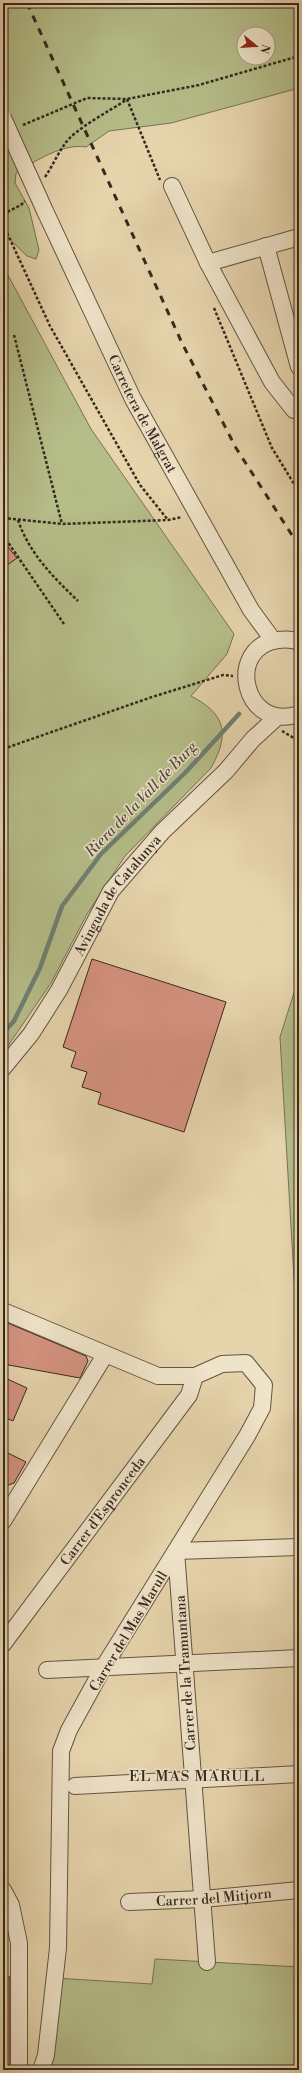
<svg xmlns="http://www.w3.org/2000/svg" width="302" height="2073" viewBox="0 0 302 2073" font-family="'Libre Bodoni',serif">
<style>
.green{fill:#b5bd89;stroke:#767354;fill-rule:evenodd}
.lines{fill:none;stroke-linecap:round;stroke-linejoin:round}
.stream{stroke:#707f72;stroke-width:4.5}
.building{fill:#d59280;stroke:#36291e}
.minor-casing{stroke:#625442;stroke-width:18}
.path{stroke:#36291e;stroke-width:2.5;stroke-dasharray:3 2;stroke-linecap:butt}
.minor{stroke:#efe3c9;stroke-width:16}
.rail{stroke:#36291e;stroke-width:3;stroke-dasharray:7 7;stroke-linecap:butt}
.minor-bridge-casing{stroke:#625442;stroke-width:18;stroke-linecap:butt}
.minor-bridge{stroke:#efe3c9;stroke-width:16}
.labels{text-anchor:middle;stroke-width:3;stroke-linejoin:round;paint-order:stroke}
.street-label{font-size:14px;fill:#36291e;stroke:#efe3c9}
.water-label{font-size:15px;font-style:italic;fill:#4e4d41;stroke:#efe3c9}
.neighbourhood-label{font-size:15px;letter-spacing:1px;fill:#36291e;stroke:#efe3c9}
</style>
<rect width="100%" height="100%" fill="#e6d4ac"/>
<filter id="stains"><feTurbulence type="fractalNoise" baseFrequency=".005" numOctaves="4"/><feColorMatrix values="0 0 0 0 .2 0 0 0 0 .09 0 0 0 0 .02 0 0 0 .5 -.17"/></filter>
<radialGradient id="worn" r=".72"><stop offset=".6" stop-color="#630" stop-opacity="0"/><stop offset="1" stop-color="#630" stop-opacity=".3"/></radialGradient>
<path class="green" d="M 3,3 L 299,3 L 299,88 L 171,123 L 109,131 L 86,147 C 63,143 35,161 16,173 L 15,183 L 29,208 L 39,250 L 36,259 L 27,256 L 3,233 ZM 244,34 L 268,34 L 268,58 L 244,58 Z
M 3,266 L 91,429 L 234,634 L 227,654 L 191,696 C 226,714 230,734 211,768 L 125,856 L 87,914 L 51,983 L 3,1053 Z
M 299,977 L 299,1347 L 298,1347 L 280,1037 Z
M 155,1959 L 299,1967 L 299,2070 L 41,2070 L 55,1978 L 152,1984 Z"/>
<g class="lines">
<path class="stream" d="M 3,1033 L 14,1021 L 40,968 L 62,906 L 101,854 L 185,773 L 239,714"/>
</g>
<path class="building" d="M 3,541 L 17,558 L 3,568 Z
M 92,959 L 226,1002 L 184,1132 L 98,1104 L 101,1093 L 82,1087 L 87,1072 L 71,1067 L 76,1052 L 63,1047 Z
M 3,1321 L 86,1356 L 88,1361 L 80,1378 L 3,1364 Z
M 3,1377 L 27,1388 L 13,1421 L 3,1417 Z
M 8,1453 L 26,1462 L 14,1483 L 3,1487 L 3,1462 Z
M 3,1977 L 10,1977 L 10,2070 L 3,2070 Z"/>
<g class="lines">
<defs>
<g id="minor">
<path d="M 172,186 L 208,263 L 272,382 L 294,410 L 299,409"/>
<path id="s1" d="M 45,211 L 133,399 L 251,610 L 273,640"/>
<path d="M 266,246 L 299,367"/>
<path d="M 208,263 L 299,237"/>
<path d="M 299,642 C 292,639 285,639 278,640 C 225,647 243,733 299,714"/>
<path id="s2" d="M 3,1068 L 31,1034 L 59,990 L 111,891 L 162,832 L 226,771 L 253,739 L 277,717"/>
<path d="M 3,1311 L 158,1376 L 195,1376 L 222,1364 L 246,1363 L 264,1385 L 262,1408 L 247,1436 L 103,1668 L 69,1730 L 61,1751 L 58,1948 L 46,2055 L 41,2070"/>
<path d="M 3,1521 L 105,1355"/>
<path id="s3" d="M 3,1644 L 189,1395 L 195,1376"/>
<path d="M 47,1670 L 299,1658"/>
<path d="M 75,1786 L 299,1774"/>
<path d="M 3,1890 L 11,1905 L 19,1943 L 19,2070"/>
<path id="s4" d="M 129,1902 L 203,1899 L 299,1890"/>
<path d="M 207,1962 L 176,1551 L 299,1547"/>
</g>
</defs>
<use href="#minor" class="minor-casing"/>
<path class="path" d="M 127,99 L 160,180
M 23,125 L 87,98 L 127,99 L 199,85 L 299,56
M 45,177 C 52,167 57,155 64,145 C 74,129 110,111 126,100
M 3,214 L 21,205 L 25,201
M 3,224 L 50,326 L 140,485 L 168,520
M 214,308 L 272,448 L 299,492
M 14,335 L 62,524
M 3,518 L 62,524 L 168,520 L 182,517
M 18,520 C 29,553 53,577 78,601
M 3,535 L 64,624
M 282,731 L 299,741
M 3,749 L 152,697 L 223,675 L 233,676"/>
<use href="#minor" class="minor"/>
<path class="rail" d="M 27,3 L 182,343 L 236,448 L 299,546"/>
<defs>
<path id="minor-bridge" d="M 3,118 L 45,211"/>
</defs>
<use href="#minor-bridge" class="minor-bridge-casing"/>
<use href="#minor-bridge" class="minor-bridge"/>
</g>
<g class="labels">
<g class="street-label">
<text dy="5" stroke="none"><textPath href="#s1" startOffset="225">Carretera de Malgrat</textPath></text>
<text dy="5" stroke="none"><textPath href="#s2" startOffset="208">Avinguda de Catalunya</textPath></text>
<text dy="5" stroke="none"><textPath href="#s3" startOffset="166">Carrer d'Espronceda</textPath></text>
<text transform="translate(128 1631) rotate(-59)" y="5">Carrer del Mas Marull</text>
<text transform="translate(185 1673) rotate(-94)" y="5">Carrer de la Tramuntana</text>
<text dy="5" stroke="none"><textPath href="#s4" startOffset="85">Carrer del Mitjorn</textPath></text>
</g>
<g class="water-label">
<text transform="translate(141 799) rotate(-46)" y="5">Riera de la Vall de Burg</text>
</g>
<g class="neighbourhood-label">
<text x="197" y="1781">EL MAS MARULL</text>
</g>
</g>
<rect width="302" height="2073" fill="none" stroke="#e6d4ac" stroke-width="16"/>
<rect x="4" y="4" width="294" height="2065" fill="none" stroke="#36291e" stroke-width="2"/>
<rect x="8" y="8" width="286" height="2057" fill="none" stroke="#36291e"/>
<g transform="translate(256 46) rotate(108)"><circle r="19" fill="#efe3c9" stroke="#a59985"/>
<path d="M0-3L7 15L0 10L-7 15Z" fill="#8f2418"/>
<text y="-6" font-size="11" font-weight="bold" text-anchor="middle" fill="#36291e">N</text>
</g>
<rect width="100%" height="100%" filter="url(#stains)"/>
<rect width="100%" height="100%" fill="url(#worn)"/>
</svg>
